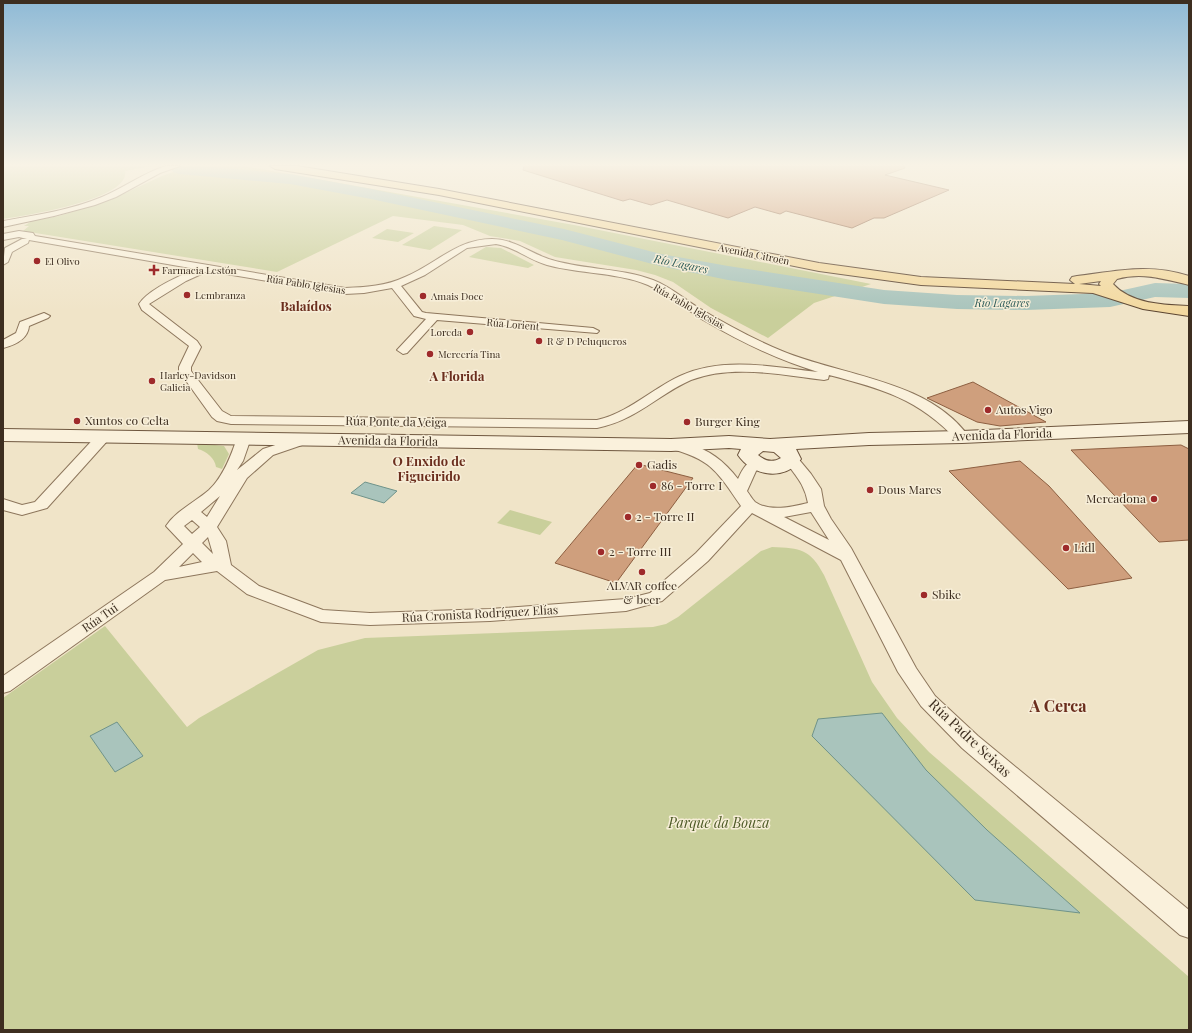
<svg xmlns="http://www.w3.org/2000/svg" width="1192" height="1033" viewBox="0 0 1192 1033" font-family="'Playfair Display',serif">
<style>
.green{fill:#c9cf9b}
.water{fill:#a9c4bc;stroke:#6f938a}
.lines{fill:none;stroke-linecap:round;stroke-linejoin:round}
.river{fill:#a9c4bc;fill-rule:evenodd}
.building{fill:#cf9f7d;stroke:#8d5f41}
.minor-casing{stroke:#8d765c;stroke-width:2}
.secondary-casing{stroke:#6f573f;stroke-width:2}
.primary-casing{stroke:#5b4430;stroke-width:2}
.minor{fill:#faf1dc;fill-rule:evenodd}
.secondary{fill:#faf1dc;fill-rule:evenodd}
.primary{fill:#f3d9a0;fill-rule:evenodd}
.poi-dot{fill:#9e2a2b;stroke:#f7eed8;stroke-width:1.5}
.labels{text-anchor:middle;stroke-width:3;stroke-linejoin:round;paint-order:stroke}
.far-street-label{font-size:10px;fill:#3d2e20;stroke:#f7eed8}
.far-poi-label{font-size:10px;fill:#3d2e20;stroke:#f7eed8;text-anchor:start}
.far-water-label{font-size:11px;font-style:italic;fill:#2f5d5a;stroke:#f7eed8}
.poi-label{font-size:12px;fill:#3d2e20;stroke:#f7eed8;text-anchor:start}
.street-label{font-size:12px;fill:#3d2e20;stroke:#f7eed8}
.far-district-label{font-size:13px;font-weight:bold;fill:#6b2e1e;stroke:#f7eed8}
.neighbourhood-label{font-size:13px;font-weight:bold;fill:#6b2e1e;stroke:#f7eed8}
.near-street-label{font-size:14px;fill:#3d2e20;stroke:#f7eed8}
.near-park-label{font-size:14px;font-style:italic;fill:#4d5a26;stroke:#f7eed8}
.near-neighbourhood-label{font-size:16px;font-weight:bold;fill:#6b2e1e;stroke:#f7eed8}
</style>
<rect width="100%" height="100%" fill="#f0e4c8"/>
<path class="green" d="M 3,166 L 151,166 L 125,171 C 131,200 23,216 3,219 Z
M 190,166 L 244,166 L 574,225 L 871,284 L 814,303 L 768,338 L 711,308 L 673,282 L 655,275 L 636,270 L 555,257 L 520,241 L 490,236 L 463,225 L 393,216 L 277,272 L 23,231 L 29,226 L 24,226 L 32,221 L 59,216 L 110,200 L 162,176 Z
M 434,226 L 462,230 L 430,250 L 402,245 Z
M 387,229 L 414,233 L 398,242 L 372,238 Z
M 486,247 L 501,248 L 534,265 L 528,268 L 469,257 Z
M 197,443 L 224,446 L 229,454 L 222,469 L 216,467 C 215,458 206,451 198,449 Z
M 510,510 L 552,522 L 540,535 L 497,523 Z
M 772,547 C 801,548 810,549 824,575 L 872,682 L 897,718 L 929,752 L 1189,977 L 1189,1030 L 3,1030 L 3,698 L 105,626 L 187,727 L 199,718 L 318,650 L 365,638 L 653,627 L 666,624 L 678,617 L 761,551 Z"/>
<path class="water" d="M 365,482 L 397,491 L 384,503 L 351,493 Z
M 882,713 L 926,770 L 987,830 L 1080,913 L 975,900 L 812,736 L 818,719 Z
M 117,722 L 143,756 L 115,772 L 90,736 Z"/>
<g class="lines">
<path class="river" d="M 173,166 L 204,166 L 290,174 L 371,189 L 564,229 L 661,254 L 728,266 L 884,290 L 957,295 L 1026,296 L 1110,293 L 1155,283 L 1189,284 L 1189,298 L 1155,297 L 1110,307 L 1026,310 L 957,309 L 884,304 L 728,280 L 660,266 L 562,240 L 371,199 L 290,184 L 179,174 L 173,172 L 171,169 Z"/>
</g>
<path class="building" d="M 524,166 L 904,166 L 905,168 L 885,175 L 949,190 L 884,218 L 874,218 L 852,228 L 786,211 L 780,214 L 755,207 L 728,218 L 667,200 L 651,205 L 630,199 L 623,201 L 523,170 Z
M 973,382 L 1046,422 L 1000,426 L 977,422 L 927,398 Z
M 1181,445 L 1189,449 L 1189,540 L 1159,542 L 1071,450 Z
M 1020,461 L 1049,486 L 1132,578 L 1068,589 L 949,471 Z
M 638,464 L 693,478 L 616,583 L 555,563 Z"/>
<g class="lines">
<defs>
<path id="minor" d="M 166,166 L 180,166 L 160,173 L 116,197 L 95,205 L 54,216 L 3,227 L 3,221 C 36,215 71,210 102,197 C 124,188 143,173 166,166 Z
M 19,231 L 33,233 L 35,236 L 345,288 C 366,287 386,286 405,277 C 436,264 457,239 492,239 C 515,239 531,254 552,260 C 586,270 621,268 653,280 C 669,286 683,298 697,307 C 724,323 753,339 782,351 C 842,376 929,380 969,437 L 967,440 L 957,440 C 918,399 883,389 829,375 L 828,379 L 824,380 C 782,375 732,364 691,380 C 657,395 637,420 597,428 L 231,424 L 217,421 L 212,417 L 179,371 L 179,367 L 189,346 L 142,310 L 139,304 C 149,289 179,276 196,269 L 29,240 L 28,243 L 12,252 L 8,262 L 3,265 L 5,248 L 22,239 L 27,239 L 19,237 L 3,240 L 3,234 ZM 496,244 C 515,247 529,260 547,265 C 580,274 616,272 648,285 C 668,294 686,309 705,321 C 741,342 778,360 818,372 C 774,367 723,356 680,376 C 652,389 628,413 597,420 L 231,416 L 222,411 L 191,371 L 191,367 L 201,347 L 197,341 L 149,304 L 186,281 L 208,271 L 345,294 L 364,293 L 392,288 L 414,316 L 426,319 L 397,350 L 403,354 L 407,353 L 437,320 L 597,333 L 599,331 L 593,328 L 426,313 L 422,312 L 401,286 L 425,275 L 467,248 Z
M 44,313 L 50,316 L 48,318 L 29,326 C 28,339 15,345 3,348 L 3,340 L 16,333 L 20,322 Z
M 104,432 L 109,433 L 111,436 L 109,439 L 47,508 L 22,515 L 3,510 L 3,499 L 22,505 L 35,502 L 99,433 Z
M 244,434 L 249,435 L 251,438 L 243,461 L 237,470 L 263,449 L 303,436 L 308,437 L 310,440 L 308,443 L 273,455 L 247,478 L 217,527 L 226,541 L 231,565 L 259,586 L 323,610 L 370,613 L 490,609 L 626,599 L 650,593 L 696,553 L 741,506 C 717,471 711,459 668,448 L 666,445 L 668,442 C 674,440 680,442 687,444 C 709,449 724,461 738,479 C 743,468 748,458 761,461 L 763,464 L 756,471 L 747,491 C 750,495 752,499 755,502 C 769,512 792,507 808,503 C 804,482 795,476 784,459 L 786,456 L 796,456 L 811,474 L 821,489 L 824,506 L 831,519 L 851,548 L 916,668 L 935,696 L 978,736 L 1189,910 L 1189,938 L 1180,935 L 962,748 L 921,706 L 898,672 L 841,560 L 752,513 L 708,561 L 662,601 L 626,611 L 490,621 L 370,625 L 321,622 L 247,594 L 217,571 L 165,580 L 10,691 L 3,693 L 3,676 L 154,572 L 183,544 L 166,526 C 176,511 195,502 209,490 C 223,477 231,456 237,438 L 239,435 ZM 220,496 L 207,517 L 201,512 ZM 811,512 L 829,540 L 784,517 ZM 192,520 L 200,527 L 192,534 L 184,526 ZM 208,537 L 213,554 L 202,543 ZM 193,553 L 202,562 L 179,567 Z"/>
<path id="secondary" d="M 1189,421 L 1189,433 L 962,443 L 869,445 L 796,449 L 801,459 C 785,482 752,476 738,455 L 741,449 L 729,448 L 671,451 L 3,441 L 3,429 L 671,439 L 729,436 L 770,439 L 869,433 L 962,431 ZM 763,451 L 774,452 L 781,458 C 772,463 765,461 758,455 Z"/>
<path id="primary" d="M 270,166 L 297,166 L 439,189 L 819,263 L 921,277 L 1075,284 L 1070,280 L 1072,277 L 1077,276 C 1117,271 1149,263 1189,276 L 1189,285 C 1164,279 1142,272 1117,279 L 1113,284 C 1131,304 1164,305 1189,306 L 1189,316 L 1143,309 L 1093,293 L 921,285 L 819,271 L 439,195 L 275,169 ZM 1101,281 L 1099,284 L 1101,286 L 1079,284 Z"/>
</defs>
<use href="#minor" class="minor-casing"/>
<use href="#secondary" class="secondary-casing"/>
<use href="#primary" class="primary-casing"/>
<use href="#minor" class="minor"/>
<use href="#secondary" class="secondary"/>
<use href="#primary" class="primary"/>
</g>
<linearGradient id="sky" x2="0" y2="1"><stop stop-color="#8fbad6"/><stop offset="0.53" stop-color="#f8f3e6"/><stop offset="1" stop-color="#f8f3e6" stop-opacity="0"/></linearGradient>
<rect width="1192" height="311" fill="url(#sky)"/>
<g class="poi-dot">
<circle cx="37" cy="261" r="4"/>
<path d="M152 264h4v4h4v4h-4v4h-4v-4h-4v-4h4z"/>
<circle cx="187" cy="295" r="4"/>
<circle cx="423" cy="296" r="4"/>
<circle cx="470" cy="332" r="4"/>
<circle cx="539" cy="341" r="4"/>
<circle cx="430" cy="354" r="4"/>
<circle cx="152" cy="381" r="4"/>
<circle cx="988" cy="410" r="4"/>
<circle cx="77" cy="421" r="4"/>
<circle cx="687" cy="422" r="4"/>
<circle cx="639" cy="465" r="4"/>
<circle cx="653" cy="486" r="4"/>
<circle cx="870" cy="490" r="4"/>
<circle cx="1154" cy="499" r="4"/>
<circle cx="628" cy="517" r="4"/>
<circle cx="1066" cy="548" r="4"/>
<circle cx="601" cy="552" r="4"/>
<circle cx="642" cy="572" r="4"/>
<circle cx="924" cy="595" r="4"/>
</g>
<g class="labels">
<g class="far-street-label">
<text transform="translate(754 254) rotate(11)" y="4">Avenida Citroën</text>
<text transform="translate(306 284) rotate(9)" y="4">Rúa Pablo Iglesias</text>
<text transform="translate(689 306) rotate(30)" y="4">Rúa Pablo Iglesias</text>
<text transform="translate(513 324) rotate(5)" y="4">Rúa Lorient</text>
</g>
<g class="far-poi-label">
<text x="45" y="265">El Olivo</text>
<text x="162" y="274">Farmacia Lestón</text>
<text x="195" y="299">Lembranza</text>
<text x="431" y="300">Amais Doce</text>
<text x="462" y="336" text-anchor="end">Loreda</text>
<text x="547" y="345">R &amp; D Peluqueros</text>
<text x="438" y="358">Mercería Tina</text>
<text x="160" y="379">Harley-Davidson<tspan x="160" dy="12">Galicia</tspan></text>
</g>
<g class="far-water-label">
<text transform="translate(681 264) rotate(12)" y="4">Río Lagares</text>
<text x="1002" y="307">Río Lagares</text>
</g>
<g class="poi-label">
<text x="996" y="414">Autos Vigo</text>
<text x="85" y="425">Xuntos co Celta</text>
<text x="695" y="426">Burger King</text>
<text x="647" y="469">Gadis</text>
<text x="661" y="490">86 - Torre I</text>
<text x="878" y="494">Dous Mares</text>
<text x="1146" y="503" text-anchor="end">Mercadona</text>
<text x="636" y="521">2 - Torre II</text>
<text x="1074" y="552">Lidl</text>
<text x="609" y="556">2 - Torre III</text>
<text x="642" y="590" text-anchor="middle">ALVAR coffee<tspan x="642" dy="14">&amp; beer</tspan></text>
<text x="932" y="599">Sbike</text>
</g>
<g class="street-label">
<text transform="translate(396 422) rotate(1)" y="4">Rúa Ponte da Veiga</text>
<text transform="translate(1002 435) rotate(-2)" y="4">Avenida da Florida</text>
<text transform="translate(388 441) rotate(1)" y="4">Avenida da Florida</text>
<text transform="translate(480 614) rotate(-3)" y="4">Rúa Cronista Rodríguez Elías</text>
<text transform="translate(100 618) rotate(-35)" y="4">Rúa Tui</text>
</g>
<g class="far-district-label">
<text x="306" y="311">Balaídos</text>
<text x="457" y="381">A Florida</text>
</g>
<g class="neighbourhood-label">
<text x="429" y="466">O Enxido de<tspan x="429" dy="15">Figueirido</tspan></text>
</g>
<g class="near-street-label">
<text transform="translate(970 738) rotate(43)" y="5">Rúa Padre Seixas</text>
</g>
<g class="near-park-label">
<text x="719" y="828">Parque da Bouza</text>
</g>
<g class="near-neighbourhood-label">
<text x="1058" y="712">A Cerca</text>
</g>
</g>
<rect width="1192" height="1033" fill="none" stroke="#3d2e20" stroke-width="8"/>
</svg>
